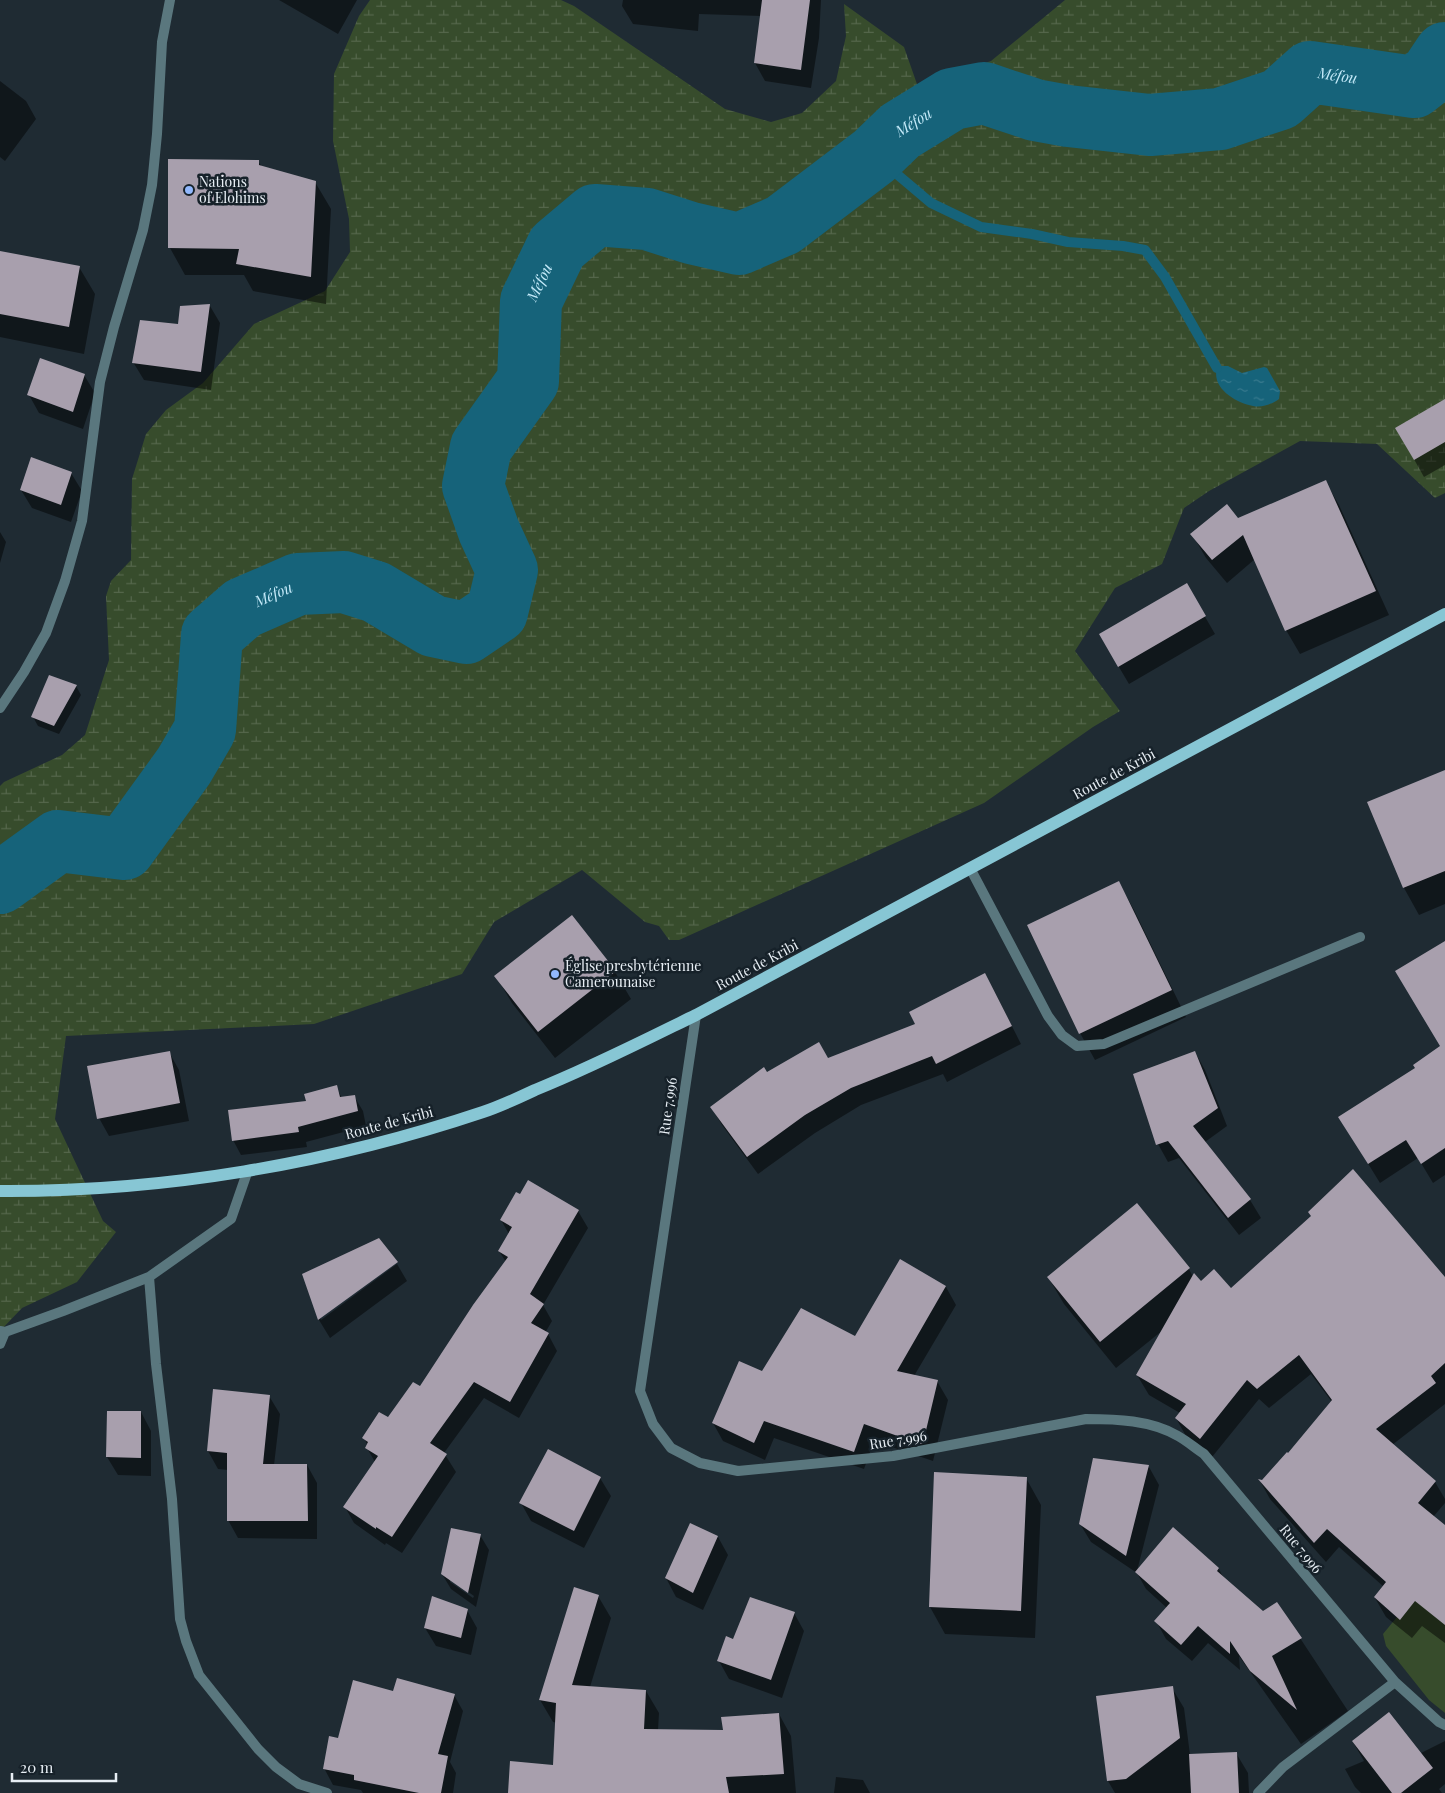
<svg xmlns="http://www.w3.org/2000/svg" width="1445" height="1793" viewBox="0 0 1445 1793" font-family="'Playfair Display',serif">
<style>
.grass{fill:#374c2c}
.wetland{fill:url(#wetland-marsh)}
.water{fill:url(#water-ripples)}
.shadow{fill:#0007;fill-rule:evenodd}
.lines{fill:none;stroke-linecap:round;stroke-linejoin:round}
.stream{stroke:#16637a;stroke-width:10}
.river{stroke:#16637a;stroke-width:62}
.building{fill:#a89fad}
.minor{stroke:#5a777e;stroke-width:10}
.primary{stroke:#87c6d4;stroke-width:12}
.poi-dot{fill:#91b8fd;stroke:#162129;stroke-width:2}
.labels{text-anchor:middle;stroke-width:5;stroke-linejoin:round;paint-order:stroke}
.poi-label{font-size:14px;fill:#e7eef4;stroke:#162129;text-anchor:start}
.street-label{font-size:14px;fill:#e7eef4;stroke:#162129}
.water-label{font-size:15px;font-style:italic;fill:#c4eaf9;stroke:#162129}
</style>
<defs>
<pattern id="wetland-marsh" width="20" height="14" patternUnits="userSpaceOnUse" patternTransform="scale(1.25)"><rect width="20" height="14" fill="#374c2c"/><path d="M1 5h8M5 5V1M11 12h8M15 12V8" fill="none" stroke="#54664b"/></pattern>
<pattern id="water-ripples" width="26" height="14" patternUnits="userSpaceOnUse" patternTransform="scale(1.25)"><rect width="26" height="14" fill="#16637a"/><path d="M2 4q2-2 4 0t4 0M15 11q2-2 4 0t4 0" fill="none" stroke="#387a8e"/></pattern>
</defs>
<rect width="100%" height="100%" fill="#1f2b33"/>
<path class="grass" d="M 1445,1587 L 1445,1713 L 1429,1700 L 1386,1646 L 1383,1634 L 1415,1595 Z"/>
<path class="wetland" d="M 370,0 L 561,0 L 574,6 L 725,109 L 771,122 L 802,113 L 836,81 L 846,36 L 844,4 L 904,47 L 918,87 L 932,80 L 991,61 L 1065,0 L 1445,0 L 1445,493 L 1435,498 L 1377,444 L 1300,441 L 1209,491 L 1184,508 L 1162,564 L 1115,588 L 1075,651 L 1120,711 L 1093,727 L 984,803 L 679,940 L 669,940 L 659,926 L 645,922 L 582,870 L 494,922 L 462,974 L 314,1024 L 66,1036 L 55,1119 L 103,1221 L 116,1232 L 77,1282 L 22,1308 L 0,1331 L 0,786 L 4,782 L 62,755 L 85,735 L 109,660 L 106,596 L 111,581 L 131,560 L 132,479 L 146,434 L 166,410 L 203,383 L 254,324 L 325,291 L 350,252 L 349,219 L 333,141 L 334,74 L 359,16 Z"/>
<path class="water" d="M 1219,366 L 1228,366 L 1242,373 L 1264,367 L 1267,368 L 1280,391 L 1279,399 C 1272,404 1262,408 1253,406 C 1236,403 1211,388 1217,368 Z"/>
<path class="shadow" d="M 279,0 L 357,0 L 338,34 Z
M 623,0 L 821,0 L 819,38 L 811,88 L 765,81 L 755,63 L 761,16 L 699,14 L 698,31 L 633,24 L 622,6 Z
M 0,81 L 26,101 L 36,119 L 5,161 L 0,157 Z
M 258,161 L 262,167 L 315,182 L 331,209 L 326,304 L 253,291 L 244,275 L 185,275 L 170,248 Z
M 0,252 L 79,267 L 95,294 L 84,354 L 0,337 Z
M 210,306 L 220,323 L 211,390 L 144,380 L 133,362 Z
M 84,375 L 95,393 L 83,429 L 39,413 L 29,395 Z
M 1445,401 L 1445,465 L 1424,477 L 1397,429 Z
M 71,473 L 82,491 L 71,522 L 32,508 L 21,490 Z
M 1325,481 L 1339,505 L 1389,615 L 1300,654 L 1286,630 L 1255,559 L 1227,583 L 1206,558 L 1192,534 L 1238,519 Z
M 0,532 L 6,542 L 0,563 Z
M 1186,584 L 1215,634 L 1129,684 L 1100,635 Z
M 76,686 L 81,695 L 59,734 L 38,726 L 33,717 Z
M 1445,772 L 1445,904 L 1419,915 L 1404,888 L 1369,803 Z
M 1119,883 L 1134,910 L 1186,1017 L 1095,1060 L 1080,1033 Z
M 572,917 L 615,972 L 631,999 L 555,1058 L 512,1003 L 496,976 Z
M 1445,942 L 1445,1175 L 1433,1183 L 1418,1158 L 1380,1183 L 1340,1118 L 1416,1068 L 1442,1046 Z
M 995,993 L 1021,1044 L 947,1082 L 943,1074 L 861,1105 L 815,1133 L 758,1174 L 722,1125 L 712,1108 L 767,1074 L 828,1060 Z
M 169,1052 L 179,1070 L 189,1121 L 109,1136 L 99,1118 Z
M 1195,1052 L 1205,1070 L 1227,1126 L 1205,1142 L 1250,1200 L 1261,1218 L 1239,1235 L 1179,1158 L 1168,1162 L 1158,1144 Z
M 336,1087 L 342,1098 L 354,1096 L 363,1111 L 366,1126 L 306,1142 L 307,1147 L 241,1155 L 233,1140 Z
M 1137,1205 L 1189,1269 L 1193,1277 L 1200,1283 L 1231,1290 L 1445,1279 L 1445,1404 L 1392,1445 L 1435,1482 L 1445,1499 L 1445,1503 L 1433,1517 L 1445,1527 L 1445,1643 L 1422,1626 L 1412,1638 L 1386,1617 L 1375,1598 L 1384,1587 L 1339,1547 L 1326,1562 L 1270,1499 L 1260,1481 L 1262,1481 L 1288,1455 L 1332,1402 L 1311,1374 L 1269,1408 L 1259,1399 L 1212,1457 L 1187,1438 L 1176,1418 L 1180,1413 L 1149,1395 L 1137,1375 L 1163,1330 L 1116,1368 L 1064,1304 L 1048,1277 Z
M 578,1211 L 588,1228 L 543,1305 L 552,1321 L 545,1333 L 548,1334 L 557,1351 L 519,1418 L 484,1398 L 444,1453 L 456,1472 L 402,1553 L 386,1543 L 385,1545 L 354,1523 L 345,1507 L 375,1462 L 367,1448 L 368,1446 L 364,1438 L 388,1419 L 420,1388 L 506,1262 L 499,1251 L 509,1234 L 501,1220 Z
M 397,1264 L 407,1281 L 330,1338 L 319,1320 L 304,1275 L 321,1320 Z
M 946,1287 L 956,1305 L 914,1376 L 937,1381 L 948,1400 L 933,1461 L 874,1441 L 864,1469 L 774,1438 L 765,1460 L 723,1441 L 713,1423 L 856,1338 Z
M 269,1396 L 280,1414 L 274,1465 L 307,1465 L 317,1483 L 317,1539 L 238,1538 L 228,1520 L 228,1470 L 218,1469 L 208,1451 Z
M 108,1412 L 141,1412 L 151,1431 L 151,1476 L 118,1475 L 107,1457 Z
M 1149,1467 L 1159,1485 L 1137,1571 L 1173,1529 L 1219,1569 L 1224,1579 L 1263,1613 L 1277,1603 L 1348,1711 L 1301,1744 L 1239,1656 L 1240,1670 L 1208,1643 L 1192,1661 L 1166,1639 L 1156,1621 L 1167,1608 L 1146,1589 L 1137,1573 L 1091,1542 L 1080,1524 Z
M 600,1478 L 611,1496 L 584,1548 L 531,1521 L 521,1503 Z
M 1026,1478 L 1041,1505 L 1035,1638 L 945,1634 L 930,1607 Z
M 480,1535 L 489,1550 L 476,1607 L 451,1589 L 442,1574 ZM 450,1579 L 474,1596 L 473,1598 L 450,1582 Z
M 718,1537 L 728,1555 L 703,1610 L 676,1597 L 666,1578 Z
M 598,1596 L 611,1618 L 590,1687 L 646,1691 L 659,1713 L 658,1730 L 724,1731 L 779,1714 L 791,1736 L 796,1793 L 509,1793 L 554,1766 L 557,1723 L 553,1722 L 540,1700 Z
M 467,1610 L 477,1628 L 471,1655 L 436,1646 L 425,1628 Z
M 794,1613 L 804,1631 L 782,1698 L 729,1679 L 719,1661 L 733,1640 Z
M 1172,1688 L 1184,1708 L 1190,1755 L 1236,1753 L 1248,1773 L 1249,1793 L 1115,1793 L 1108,1781 Z
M 394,1692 L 454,1695 L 463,1711 L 450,1762 L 456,1773 L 453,1793 L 363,1793 L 361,1790 L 333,1785 L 324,1768 L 339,1739 Z
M 1445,1741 L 1445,1784 L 1439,1789 L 1442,1793 L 1361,1793 L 1355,1787 L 1345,1769 L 1364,1761 L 1353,1742 L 1419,1754 Z
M 836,1777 L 863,1780 L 870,1793 L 834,1793 Z"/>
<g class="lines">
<path class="stream" d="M 892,170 L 931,203 L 981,227 L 1032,234 L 1068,242 L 1123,246 L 1145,250 L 1165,277 L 1217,368"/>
<path class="river" id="s1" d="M 0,883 L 58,841 L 124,849 L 184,766 L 205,730 L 212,635 L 243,608 L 298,584 L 344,582 L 376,592 L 433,626 L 466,633 L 497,612 L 507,570 L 489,531 L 473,486 L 481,447 L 528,381 L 531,301 L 557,247 L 595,215 L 647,219 L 691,233 L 739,244 L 783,225 L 874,156 L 900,131 L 952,99 L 984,93 L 1035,110 L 1068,116 L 1150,125 L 1220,119 L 1280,99 L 1310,72 L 1414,87 L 1431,74 L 1445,53"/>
</g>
<path class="building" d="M 762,0 L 810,0 L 801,70 L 754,63 Z
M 168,159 L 259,160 L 259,165 L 316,181 L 311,277 L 236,264 L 239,249 L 168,248 Z
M 0,251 L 80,266 L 69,327 L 0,314 Z
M 210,304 L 201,372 L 132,363 L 140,320 L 178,324 L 180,306 Z
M 40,358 L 85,374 L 73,412 L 27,395 Z
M 1445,399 L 1445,442 L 1414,460 L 1395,428 Z
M 31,457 L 72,472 L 61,505 L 20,490 Z
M 1326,480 L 1376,591 L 1285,631 L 1243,535 L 1212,560 L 1190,534 L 1227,504 L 1238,518 Z
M 1187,583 L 1206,616 L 1118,667 L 1099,634 Z
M 49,675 L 77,685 L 54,726 L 31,717 Z
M 1445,770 L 1445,871 L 1403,888 L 1367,802 Z
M 1119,881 L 1172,990 L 1079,1034 L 1027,925 Z
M 572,915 L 616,971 L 538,1032 L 494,976 Z
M 1445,941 L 1445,1148 L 1421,1164 L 1406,1140 L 1368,1164 L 1338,1117 L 1415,1068 L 1413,1065 L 1440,1046 L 1395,971 Z
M 985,973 L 1012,1026 L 936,1064 L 932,1056 L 851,1088 L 805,1115 L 747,1157 L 710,1107 L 764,1067 L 767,1072 L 819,1042 L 828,1058 L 915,1024 L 909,1012 Z
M 170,1051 L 180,1103 L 97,1119 L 87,1066 Z
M 1195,1051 L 1218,1108 L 1193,1126 L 1251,1199 L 1228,1218 L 1168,1141 L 1156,1145 L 1133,1074 Z
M 337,1085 L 340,1097 L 355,1095 L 358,1111 L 298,1127 L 299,1132 L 232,1141 L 228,1110 L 306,1101 L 304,1094 Z
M 1353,1169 L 1445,1277 L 1445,1363 L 1431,1376 L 1436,1383 L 1376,1429 L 1436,1481 L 1418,1503 L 1445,1525 L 1445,1625 L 1415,1601 L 1400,1620 L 1374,1597 L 1386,1582 L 1327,1529 L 1314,1543 L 1258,1479 L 1262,1480 L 1287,1452 L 1288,1453 L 1332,1400 L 1299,1355 L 1257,1389 L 1247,1380 L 1200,1439 L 1175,1418 L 1186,1404 L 1136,1375 L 1194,1273 L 1201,1281 L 1214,1269 L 1231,1288 L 1311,1216 L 1308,1212 Z
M 528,1180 L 579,1210 L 530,1294 L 544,1304 L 531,1323 L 549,1333 L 510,1402 L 474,1382 L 430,1443 L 447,1454 L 392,1537 L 376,1527 L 376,1529 L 343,1507 L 378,1456 L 365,1448 L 368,1442 L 362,1438 L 379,1412 L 388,1417 L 413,1382 L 420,1386 L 473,1305 L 508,1257 L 498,1251 L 512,1227 L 500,1220 L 516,1192 L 520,1194 Z
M 1137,1203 L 1190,1268 L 1100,1342 L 1047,1277 Z
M 379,1238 L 398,1262 L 318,1320 L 302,1274 Z
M 900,1259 L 946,1286 L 897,1371 L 938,1380 L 923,1443 L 920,1444 L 864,1424 L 854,1452 L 764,1421 L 754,1443 L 712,1423 L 739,1361 L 762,1371 L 801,1308 L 855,1336 Z
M 213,1389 L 270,1395 L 263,1464 L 307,1464 L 308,1521 L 227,1521 L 227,1453 L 207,1451 Z
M 107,1411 L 141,1411 L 141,1458 L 106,1457 Z
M 548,1449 L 601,1477 L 574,1531 L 519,1503 Z
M 1093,1458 L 1149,1465 L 1126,1556 L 1079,1524 Z
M 934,1472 L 1027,1477 L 1021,1611 L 929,1607 Z
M 690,1523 L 718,1536 L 693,1593 L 665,1578 Z
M 1173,1527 L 1219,1568 L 1217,1571 L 1263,1611 L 1277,1602 L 1302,1638 L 1272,1656 L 1297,1710 L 1250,1671 L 1230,1641 L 1230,1654 L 1198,1626 L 1181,1645 L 1154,1621 L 1170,1603 L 1135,1572 Z
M 451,1528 L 481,1534 L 468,1593 L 441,1574 Z
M 574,1587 L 599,1595 L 572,1685 L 646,1690 L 644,1729 L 723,1730 L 721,1717 L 779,1713 L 784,1774 L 726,1777 L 729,1793 L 508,1793 L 510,1761 L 553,1765 L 556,1703 L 539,1700 Z
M 432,1596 L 468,1609 L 461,1638 L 424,1628 Z
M 750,1597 L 795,1612 L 771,1680 L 717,1661 L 726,1636 L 733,1639 Z
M 397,1678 L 455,1694 L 438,1754 L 448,1756 L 441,1793 L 419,1793 L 354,1780 L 354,1775 L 323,1769 L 329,1736 L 338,1738 L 353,1680 L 393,1691 Z
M 1173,1686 L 1180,1738 L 1126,1779 L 1107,1781 L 1096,1696 Z
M 1389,1712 L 1433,1768 L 1401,1793 L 1392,1793 L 1352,1741 Z
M 1237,1752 L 1239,1793 L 1191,1793 L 1189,1754 Z"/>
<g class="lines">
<path class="minor" d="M 0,708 L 24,672 L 46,633 L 65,581 L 82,521 L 100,382 L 114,327 L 143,230 L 152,185 L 157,134 L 162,42 L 170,0
M 970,868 L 1048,1016 L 1062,1035 L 1077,1046 L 1104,1044 L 1360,937
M 696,1015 L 640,1391 L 653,1424 L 671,1448 L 700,1463 L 738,1471 L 893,1456 L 1086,1419 C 1116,1419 1151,1420 1178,1436 C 1187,1441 1195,1448 1204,1454 L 1395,1682 L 1439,1722 L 1445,1725
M 149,1277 L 156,1364 L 172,1499 L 180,1619 L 186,1641 L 199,1675 L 258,1749 L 276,1767 L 299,1784 L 327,1793
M 0,1331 L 5,1332 L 63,1311 L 149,1277 L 231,1219 L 248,1170
M 0,1344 L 5,1332
M 1258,1793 L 1283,1767 L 1395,1682"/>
<path class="primary" d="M 0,1191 C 163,1192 328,1164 483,1112 C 501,1106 518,1098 535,1090 C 590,1068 643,1041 696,1015 L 1445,614"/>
</g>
<g class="poi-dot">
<circle cx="189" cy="190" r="5"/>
<circle cx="555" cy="974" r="5"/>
</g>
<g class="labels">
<g class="poi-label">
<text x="199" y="187">Nations<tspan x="199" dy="16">of Elohims</tspan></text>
<text x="565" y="971">Église presbytérienne<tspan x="565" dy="16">Camerounaise</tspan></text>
</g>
<g class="street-label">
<text transform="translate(1114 774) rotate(-28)" y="5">Route de Kribi</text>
<text transform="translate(757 965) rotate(-28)" y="5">Route de Kribi</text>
<text transform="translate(668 1106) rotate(-82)" y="5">Rue 7.996</text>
<text transform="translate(389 1123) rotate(-15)" y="5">Route de Kribi</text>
<text transform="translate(898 1440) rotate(-9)" y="5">Rue 7.996</text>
<text transform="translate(1301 1549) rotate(51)" y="5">Rue 7.996</text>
</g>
<g class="water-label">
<text dy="5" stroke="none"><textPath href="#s1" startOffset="1951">Méfou</textPath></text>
<text dy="5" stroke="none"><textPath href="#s1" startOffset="1502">Méfou</textPath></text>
<text dy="5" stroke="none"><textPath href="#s1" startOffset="1051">Méfou</textPath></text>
<text dy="5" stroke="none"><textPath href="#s1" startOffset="452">Méfou</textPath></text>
</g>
</g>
<path d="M12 1773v8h104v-8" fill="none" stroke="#e7eef4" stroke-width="2.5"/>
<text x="20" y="1773" font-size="15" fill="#e7eef4" stroke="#162129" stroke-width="4" paint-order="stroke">20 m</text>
</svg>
